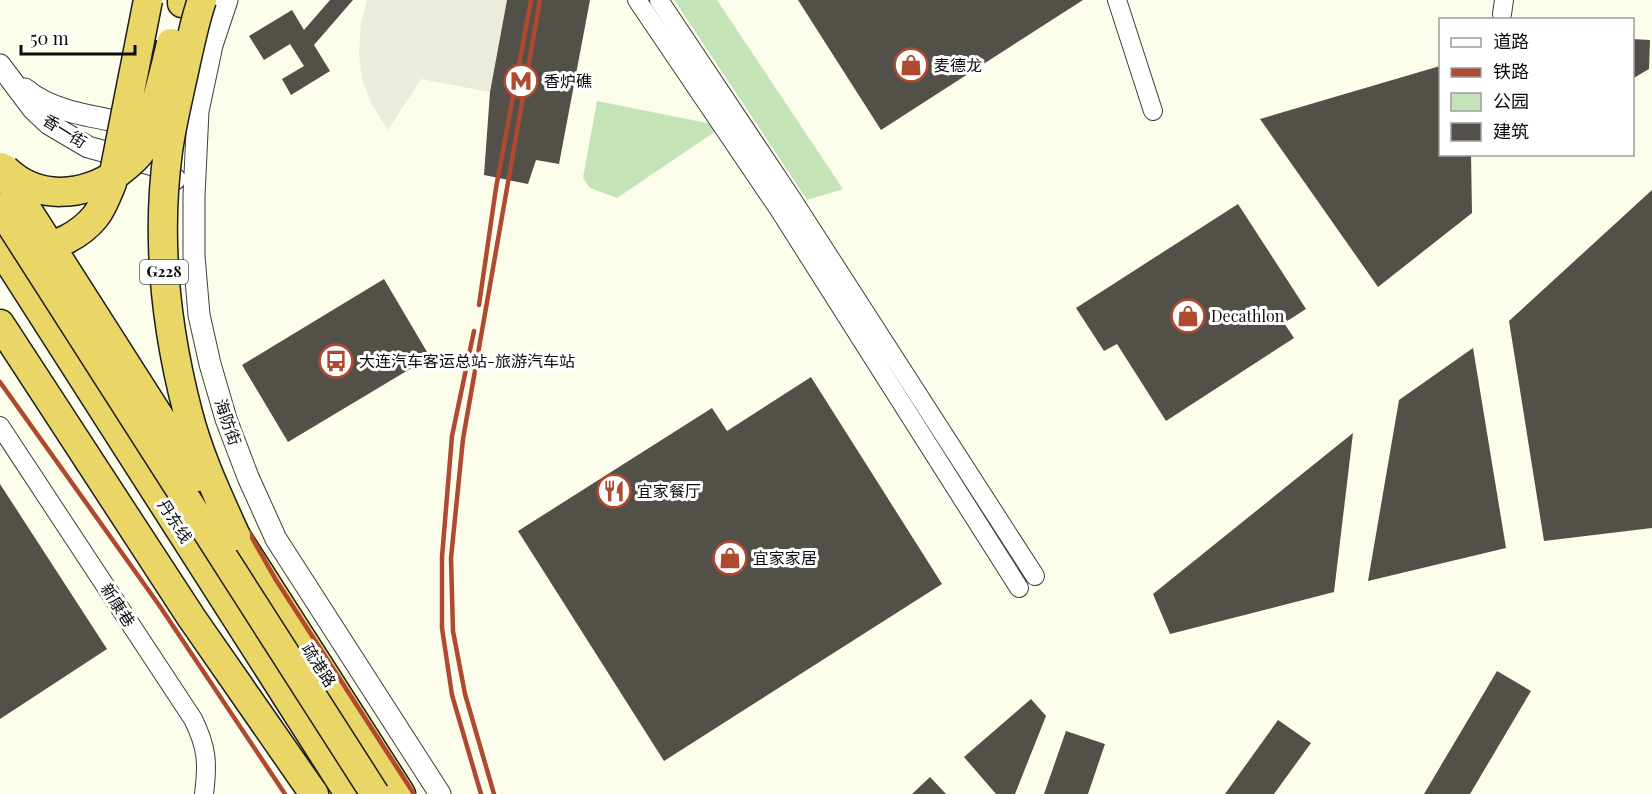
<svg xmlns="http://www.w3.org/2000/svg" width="1652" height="794" viewBox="0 0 1652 794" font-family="'Playfair Display','Noto Sans SC',serif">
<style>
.green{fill:#c4e4b8}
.plaza{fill:#ececdc}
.building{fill:#534f49}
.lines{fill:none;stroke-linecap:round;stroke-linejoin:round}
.minor-casing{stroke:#3e3e3e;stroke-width:20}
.tertiary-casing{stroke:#3e3e3e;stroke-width:23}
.trunk-casing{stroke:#1c1c1c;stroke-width:31}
.minor{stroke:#fff;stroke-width:18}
.tertiary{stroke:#fff;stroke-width:21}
.trunk{stroke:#ead666;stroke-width:28}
.rail{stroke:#af4a30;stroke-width:4.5}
.trunk-bridge-casing{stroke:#1c1c1c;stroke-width:31;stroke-linecap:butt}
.trunk-bridge{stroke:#ead666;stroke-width:28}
.labels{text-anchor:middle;stroke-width:6;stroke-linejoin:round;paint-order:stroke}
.shield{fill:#fff;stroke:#545454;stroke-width:1.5}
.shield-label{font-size:15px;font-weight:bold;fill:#0b0b0b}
.poi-label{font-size:16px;fill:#0b0b0b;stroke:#fff;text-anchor:start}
.street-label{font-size:16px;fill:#0b0b0b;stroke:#fff}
</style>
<rect width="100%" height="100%" fill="#fcfdeb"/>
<path class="green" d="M 674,0 L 717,0 L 843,189 L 807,200 Z
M 597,101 L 712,124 L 716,131 L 617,198 L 590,188 L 583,178 Z"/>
<path class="plaza" d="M 367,0 L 507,0 L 490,92 L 421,79 L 388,130 L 371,103 L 362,80 L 359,54 L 361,23 Z"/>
<path class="building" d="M 330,0 L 353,0 L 314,45 L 330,71 L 291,95 L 282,79 L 304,66 L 290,44 L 264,60 L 249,36 L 292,10 L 304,30 Z
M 507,0 L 590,0 L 559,164 L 536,160 L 528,184 L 484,175 L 490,92 Z
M 798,0 L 1083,0 L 881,130 Z
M 1632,39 L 1650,40 L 1649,69 L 1632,79 Z
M 1440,66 L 1440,154 L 1471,154 L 1472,213 L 1378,287 L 1260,119 Z
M 1652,190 L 1652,528 L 1544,541 L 1509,321 Z
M 1238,204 L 1306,309 L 1284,323 L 1294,338 L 1166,421 L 1117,344 L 1104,351 L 1076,308 Z
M 384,279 L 430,357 L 288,442 L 242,365 Z
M 1473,348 L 1506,548 L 1368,581 L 1399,400 Z
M 811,377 L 942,584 L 664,761 L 518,531 L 712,408 L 727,431 Z
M 1353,433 L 1334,592 L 1170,634 L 1153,594 Z
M 0,484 L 107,649 L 0,719 Z
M 1497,671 L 1531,691 L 1470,794 L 1424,794 Z
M 1031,699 L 1046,716 L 1015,794 L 996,794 L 964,757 Z
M 1278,720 L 1311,743 L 1274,794 L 1225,794 Z
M 1066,731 L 1105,744 L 1088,794 L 1044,794 Z
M 930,777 L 946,794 L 912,794 Z"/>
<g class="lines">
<defs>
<path id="minor" d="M 637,0 L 778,208 L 1019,588
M 659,0 L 792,199 L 1035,576
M 1117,0 L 1153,111
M 1502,14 L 1504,0
M 0,426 L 193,719 C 207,747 208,763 204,794"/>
<path id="tertiary" d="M 227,0 L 212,45 L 198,111 L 194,196 L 194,256 L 199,315 L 210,364 L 226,419 L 248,477 L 276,539 L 440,794
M 0,65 L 33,109 L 49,124 L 88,147 L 160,167 L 175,179
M 25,89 C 55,114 99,117 136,125"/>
<path id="trunk" d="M 182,3 L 182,0
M 0,248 L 349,794
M 0,324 L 191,617 L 314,794
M 236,536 L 401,794"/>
</defs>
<use href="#minor" class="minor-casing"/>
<use href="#tertiary" class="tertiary-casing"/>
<use href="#trunk" class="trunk-casing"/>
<use href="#minor" class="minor"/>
<use href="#tertiary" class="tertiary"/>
<use href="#trunk" class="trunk"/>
<path class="rail" d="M 197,0 C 183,41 170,84 164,127 C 161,154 164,182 165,209 C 169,313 191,419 238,512 C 250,535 263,557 276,580 L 414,794
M 479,305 L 496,188 L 531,0
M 474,331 L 452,436 L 442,557 L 442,628 L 452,695 L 481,794
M 0,382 L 159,605 L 285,794
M 494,794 L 465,694 L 453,631 L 451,558 L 463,439 L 540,0"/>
<defs>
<path id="trunk-bridge" d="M 202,0 C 195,20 191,41 186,62 C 180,91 172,122 168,151 C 156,239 166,329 188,413 C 199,456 218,496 236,536
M 0,167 L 198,477
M 5,169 C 37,201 83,197 119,172 C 127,166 136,159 142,150 C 149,138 151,124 154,110 C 160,88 166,66 171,43
M 0,208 L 375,794
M 33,247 C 55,249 81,234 95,217 C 103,207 107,195 112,183 L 148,0"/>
</defs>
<use href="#trunk-bridge" class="trunk-bridge-casing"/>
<use href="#trunk-bridge" class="trunk-bridge"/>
</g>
<defs>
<symbol id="shop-ring" viewBox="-11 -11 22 22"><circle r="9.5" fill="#fff" stroke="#af4a30" stroke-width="1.5"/><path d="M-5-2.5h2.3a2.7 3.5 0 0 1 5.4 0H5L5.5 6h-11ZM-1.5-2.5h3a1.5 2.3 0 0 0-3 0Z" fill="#af4a30"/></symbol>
<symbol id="metro-ring" viewBox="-11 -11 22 22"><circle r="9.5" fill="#fff" stroke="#af4a30" stroke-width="1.5"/><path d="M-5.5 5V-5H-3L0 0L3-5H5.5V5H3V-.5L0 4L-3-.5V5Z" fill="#af4a30"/></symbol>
<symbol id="bus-ring" viewBox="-11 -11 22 22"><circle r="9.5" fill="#fff" stroke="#af4a30" stroke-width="1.5"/><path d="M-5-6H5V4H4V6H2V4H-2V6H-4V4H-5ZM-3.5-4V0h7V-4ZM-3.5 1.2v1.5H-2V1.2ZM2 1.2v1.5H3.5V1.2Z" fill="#af4a30"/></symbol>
<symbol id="restaurant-ring" viewBox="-11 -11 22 22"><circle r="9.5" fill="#fff" stroke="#af4a30" stroke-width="1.5"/><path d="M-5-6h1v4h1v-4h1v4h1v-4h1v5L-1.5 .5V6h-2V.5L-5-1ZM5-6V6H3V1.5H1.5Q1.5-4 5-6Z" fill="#af4a30"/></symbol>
</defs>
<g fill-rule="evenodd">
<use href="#shop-ring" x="892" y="46" width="38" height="38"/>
<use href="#metro-ring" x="502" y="62" width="38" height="38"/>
<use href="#shop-ring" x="1169" y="297" width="38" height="38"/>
<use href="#bus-ring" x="317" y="342" width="38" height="38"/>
<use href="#restaurant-ring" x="595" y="472" width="38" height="38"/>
<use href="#shop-ring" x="711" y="539" width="38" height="38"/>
</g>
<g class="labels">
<rect class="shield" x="140" y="260" width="48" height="24" rx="4.5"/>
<g class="shield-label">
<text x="164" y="277">G228</text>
</g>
<g class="poi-label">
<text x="934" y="71">麦德龙</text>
<text x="544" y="87">香炉礁</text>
<text x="1211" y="322">Decathlon</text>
<text x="359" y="367">大连汽车客运总站-旅游汽车站</text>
<text x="637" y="497">宜家餐厅</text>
<text x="753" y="564">宜家家居</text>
</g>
<g class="street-label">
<text transform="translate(65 131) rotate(32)" y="6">香一街</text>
<text transform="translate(228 422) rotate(71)" y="6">海防街</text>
<text transform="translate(175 521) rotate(57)" y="6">丹东线</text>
<text transform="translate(118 605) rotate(57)" y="6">新康巷</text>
<text transform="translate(319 665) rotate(57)" y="6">疏港路</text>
</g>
</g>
<rect x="1439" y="18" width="195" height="138" fill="#ffffff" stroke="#9d9d9d" stroke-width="1.5"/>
<rect x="1451" y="38" width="30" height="9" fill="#ffffff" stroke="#9d9d9d" stroke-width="1.5"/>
<text x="1493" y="48" font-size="18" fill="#0b0b0b">道路</text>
<rect x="1451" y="68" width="30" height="9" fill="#af4a30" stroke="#9d9d9d" stroke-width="1.5"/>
<text x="1493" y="78" font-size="18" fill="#0b0b0b">铁路</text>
<rect x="1451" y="93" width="30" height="18" fill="#c4e4b8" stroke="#9d9d9d" stroke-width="1.5"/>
<text x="1493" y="108" font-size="18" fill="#0b0b0b">公园</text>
<rect x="1451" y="123" width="30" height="18" fill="#534f49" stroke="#9d9d9d" stroke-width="1.5"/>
<text x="1493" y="138" font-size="18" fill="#0b0b0b">建筑</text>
<path d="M21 45v9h114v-9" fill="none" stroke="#0b0b0b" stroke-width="3"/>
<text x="30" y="45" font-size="18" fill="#0b0b0b" stroke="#ffffff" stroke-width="4.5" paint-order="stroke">50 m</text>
</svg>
